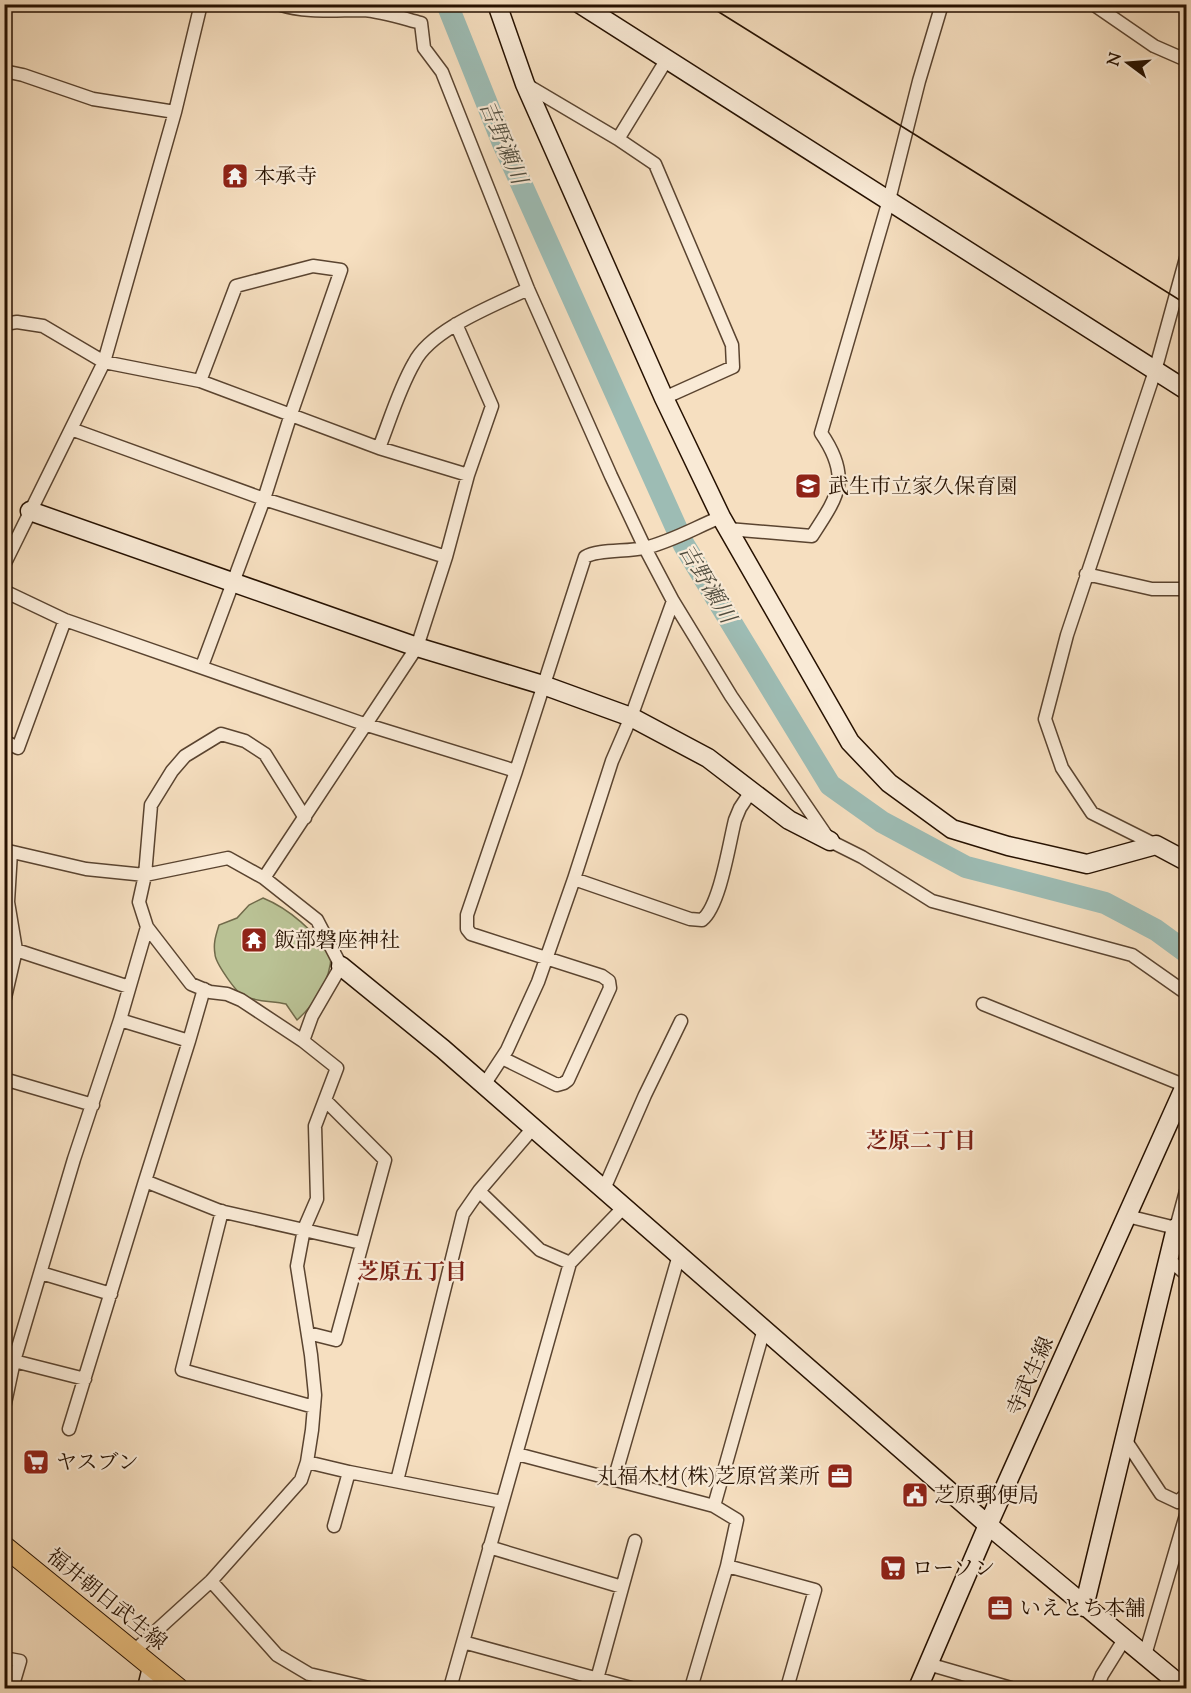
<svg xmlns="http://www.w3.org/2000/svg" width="1191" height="1693" viewBox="0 0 1191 1693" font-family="'Sorts Mill Goudy','Noto Serif JP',serif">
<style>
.green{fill:#bac295;stroke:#706a4a;stroke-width:1.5}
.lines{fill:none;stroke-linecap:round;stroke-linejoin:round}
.river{stroke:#9dbcb4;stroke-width:22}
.street-casing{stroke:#5a4430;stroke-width:15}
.secondary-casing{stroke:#261100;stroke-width:21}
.primary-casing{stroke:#261100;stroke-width:22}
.street{stroke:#f9ead6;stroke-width:12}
.secondary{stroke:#f9ead6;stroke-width:18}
.primary{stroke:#ebc080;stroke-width:20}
.tram{stroke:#261100;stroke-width:1.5}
.labels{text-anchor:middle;stroke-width:4.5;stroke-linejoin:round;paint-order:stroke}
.poi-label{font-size:21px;fill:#261100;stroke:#f9ead6;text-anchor:start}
.street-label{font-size:21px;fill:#261100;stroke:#f9ead6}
.water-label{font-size:22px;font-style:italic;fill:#504d3f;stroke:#f9ead6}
.neighbourhood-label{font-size:22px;font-weight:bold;fill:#7a1f14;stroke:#f9ead6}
</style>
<rect width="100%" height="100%" fill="#f6dfc0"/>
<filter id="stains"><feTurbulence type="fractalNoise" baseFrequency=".00333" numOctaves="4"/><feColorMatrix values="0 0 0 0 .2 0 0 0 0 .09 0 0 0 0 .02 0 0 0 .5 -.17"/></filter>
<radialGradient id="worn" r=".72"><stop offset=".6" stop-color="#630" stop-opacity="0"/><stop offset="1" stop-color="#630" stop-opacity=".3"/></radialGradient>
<path class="green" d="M 263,898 C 290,909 315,932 331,956 C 331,979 314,1005 297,1020 L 286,1004 C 272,1001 257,1002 244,996 C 236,993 215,962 215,954 C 213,943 216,935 219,925 L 237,918 L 249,905 Z"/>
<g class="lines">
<path class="river" d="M 447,4 L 502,141 L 684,545 L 830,785 L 882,822 L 966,867 L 1105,903 L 1156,930 L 1186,952"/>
<defs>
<path id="street" d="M 278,4 C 306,13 333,10 362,10 C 382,11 402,18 421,23 L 424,48 L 442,72 L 528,289 L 611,476 L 645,548 L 673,601 L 731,696 L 830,841 L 862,857 L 932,901 L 1132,955 L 1186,993
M 1093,4 L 1154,46 L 1186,60
M 4,71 L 23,75 L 93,99 L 175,112
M 525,84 L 618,139 L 655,164 L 732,345 L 733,367 L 664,398
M 618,139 L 667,59
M 4,324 L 17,322 L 43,326 L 104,362 L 200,381 L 379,448 L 468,475
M 200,381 L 236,286 L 313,266 L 341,270 L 291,414 L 264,499 L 202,666
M 71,429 L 264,499 L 446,557
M 379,448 C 390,420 399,389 414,363 C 431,329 495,305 528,289
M 728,529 L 812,536 C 838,496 852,478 821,433 L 889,200 L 919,81 L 942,4
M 4,565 L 104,362 L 175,112 L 201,4
M 1086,574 L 1152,589 L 1186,589
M 4,591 L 65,620 L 364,724 L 516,771 L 585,557 C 598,549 627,552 644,548 C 671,542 696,527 721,517
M 4,741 L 18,748 L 65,620
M 1156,845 L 1092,813 L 1062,768 L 1045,719 L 1067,635 L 1155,371 L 1186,258
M 4,850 L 86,869 L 145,875 L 228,858 L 264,878 L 317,920 L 341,966 L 312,1016 L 303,1041 L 337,1068 L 315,1126 L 317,1199 L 304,1229 L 297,1266 L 311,1355 L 315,1395 L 312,1430 L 307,1462 L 301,1480 L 211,1581 L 134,1651
M 264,878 L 417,647 L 446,557 L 468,475 L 492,406 L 456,324
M 574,879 L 690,919 L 702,920 C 720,906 729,844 735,820 L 740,808 L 752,790
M 147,927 L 191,984 L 210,992 L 227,994 L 241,1000 L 303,1041
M 16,950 L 129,987
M 4,1002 L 16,950 L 8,902 L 11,852
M 983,1004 L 1186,1086
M 120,1020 L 147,927 L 139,902 L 145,875 L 151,805 L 172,771 L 185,756 L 221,734 L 245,741 L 265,754 L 305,818
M 189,1041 L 204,989
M 502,1058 L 557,1085 L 564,1083 L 568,1080 L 610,988 L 609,981 L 602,976 L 471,934 L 467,929 L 467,915 L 516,771
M 4,1079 L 93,1105
M 484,1085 L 507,1050 L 538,982 L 574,879 L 612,761 L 631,717 L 673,601
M 533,1128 L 479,1191 L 540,1250 L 570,1263
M 604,1189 L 645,1095 L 681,1021
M 222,1211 L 182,1370 L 314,1407
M 1127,1216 L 1176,1228 L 1186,1191
M 1167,1258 L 1186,1274
M 41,1273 L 111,1294
M 308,1333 L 336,1340 L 385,1160 L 325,1100
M 14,1361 L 85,1379
M 4,1408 L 14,1361 L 74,1159 L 120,1020 L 189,1041 L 145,1181 L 220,1211 L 361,1243
M 69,1429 L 145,1181
M 1124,1438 L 1161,1494 L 1178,1502 L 1186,1494
M 517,1454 L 714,1506 L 737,1520 L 727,1566 L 691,1688
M 307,1462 L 349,1472 L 502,1502
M 614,1480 L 679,1255
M 397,1481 L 463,1214 L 479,1191
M 714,1506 L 764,1329
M 334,1526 L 349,1472
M 489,1547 L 622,1587
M 727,1566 L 815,1590 L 787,1688
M 211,1581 L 277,1655 L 309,1674 L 369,1688
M 463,1642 L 631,1688
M 1145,1655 L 1186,1515
M 4,1658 L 20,1661 L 12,1688
M 928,1664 L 1011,1688
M 597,1679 L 635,1541
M 450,1688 L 570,1263 L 624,1207
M 1097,1688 L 1102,1675 L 1125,1638"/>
<path id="secondary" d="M 497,4 L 525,84 L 664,398 L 721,517 L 850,742 L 889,783 L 952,829 L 1008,846 L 1087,864 L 1156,845 L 1186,861
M 580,4 L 1186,390
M 30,511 L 417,647 L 543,685 L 631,717 L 708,758 L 789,820 L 830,841
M 341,966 L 443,1049 L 988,1525 L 1184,1688
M 1084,1607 L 1176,1228
M 147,1688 L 152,1667
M 918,1688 L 988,1525 L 1186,1084"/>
<path id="primary" d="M 4,1546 L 178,1688"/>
</defs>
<use href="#street" class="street-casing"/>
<use href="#secondary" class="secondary-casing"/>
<use href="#primary" class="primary-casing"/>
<use href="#street" class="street"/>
<use href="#secondary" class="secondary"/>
<use href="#primary" class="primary"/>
<path class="tram" d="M 706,4 L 1186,304"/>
</g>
<defs>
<symbol id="temple-square" viewBox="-11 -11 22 22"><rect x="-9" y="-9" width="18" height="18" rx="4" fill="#8f2418" stroke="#f9ead6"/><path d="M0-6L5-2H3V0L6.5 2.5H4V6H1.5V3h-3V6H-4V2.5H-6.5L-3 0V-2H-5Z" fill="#fff"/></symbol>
<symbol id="school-square" viewBox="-11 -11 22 22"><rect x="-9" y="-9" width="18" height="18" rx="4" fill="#8f2418" stroke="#f9ead6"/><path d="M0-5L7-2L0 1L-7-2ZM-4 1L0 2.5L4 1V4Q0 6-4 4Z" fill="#fff"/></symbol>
<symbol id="supermarket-square" viewBox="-11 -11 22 22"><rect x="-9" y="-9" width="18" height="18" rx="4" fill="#8f2418" stroke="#f9ead6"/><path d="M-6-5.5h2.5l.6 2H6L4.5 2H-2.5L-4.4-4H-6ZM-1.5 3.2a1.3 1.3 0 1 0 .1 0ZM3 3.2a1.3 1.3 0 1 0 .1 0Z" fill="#fff"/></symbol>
<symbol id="office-square" viewBox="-11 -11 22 22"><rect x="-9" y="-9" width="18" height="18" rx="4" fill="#8f2418" stroke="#f9ead6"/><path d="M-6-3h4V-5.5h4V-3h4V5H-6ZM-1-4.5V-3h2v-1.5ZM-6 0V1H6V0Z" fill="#fff"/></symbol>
<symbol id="civic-square" viewBox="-11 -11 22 22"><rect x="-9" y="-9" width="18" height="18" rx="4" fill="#8f2418" stroke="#f9ead6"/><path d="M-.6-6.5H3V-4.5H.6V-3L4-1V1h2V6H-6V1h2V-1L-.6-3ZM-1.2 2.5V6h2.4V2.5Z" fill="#fff"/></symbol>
</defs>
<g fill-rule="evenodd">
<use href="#temple-square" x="220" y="161" width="30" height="30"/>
<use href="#school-square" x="793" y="471" width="30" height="30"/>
<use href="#temple-square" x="239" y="925" width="30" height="30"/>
<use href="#supermarket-square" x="21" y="1447" width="30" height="30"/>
<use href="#office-square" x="825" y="1461" width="30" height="30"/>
<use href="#civic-square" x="900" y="1480" width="30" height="30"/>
<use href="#supermarket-square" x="878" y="1553" width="30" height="30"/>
<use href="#office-square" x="985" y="1593" width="30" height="30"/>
</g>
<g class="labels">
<g class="poi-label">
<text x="254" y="183">本承寺</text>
<text x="828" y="493">武生市立家久保育園</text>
<text x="274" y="947">飯部磐座神社</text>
<text x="56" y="1469">ヤスブン</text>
<text x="820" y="1483" text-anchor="end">丸福木材(株)芝原営業所</text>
<text x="934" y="1502">芝原郵便局</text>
<text x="912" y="1575">ローソン</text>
<text x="1020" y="1615">いえとち本舗</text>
</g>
<g class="street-label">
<text transform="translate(1030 1376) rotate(-66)" y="7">寺武生線</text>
<text transform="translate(107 1599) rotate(39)" y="7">福井朝日武生線</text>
</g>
<g class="water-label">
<text transform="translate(504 142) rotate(67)" y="8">吉野瀬川</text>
<text transform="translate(708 583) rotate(59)" y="8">吉野瀬川</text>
</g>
<g class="neighbourhood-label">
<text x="921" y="1148">芝原二丁目</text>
<text x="412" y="1279">芝原五丁目</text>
</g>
</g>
<rect width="1191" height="1693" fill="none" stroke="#f6dfc0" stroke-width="24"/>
<rect x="6" y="6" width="1179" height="1681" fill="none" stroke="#261100" stroke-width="3"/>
<rect x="12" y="12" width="1167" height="1669" fill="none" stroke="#261100" stroke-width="1.5"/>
<g transform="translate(1128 63) rotate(286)" stroke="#f9ead6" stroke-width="4.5" paint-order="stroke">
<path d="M0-4.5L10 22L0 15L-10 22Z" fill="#261100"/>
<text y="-9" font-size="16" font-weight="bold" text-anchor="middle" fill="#261100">N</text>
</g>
<rect width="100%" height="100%" filter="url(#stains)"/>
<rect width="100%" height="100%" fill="url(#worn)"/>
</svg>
